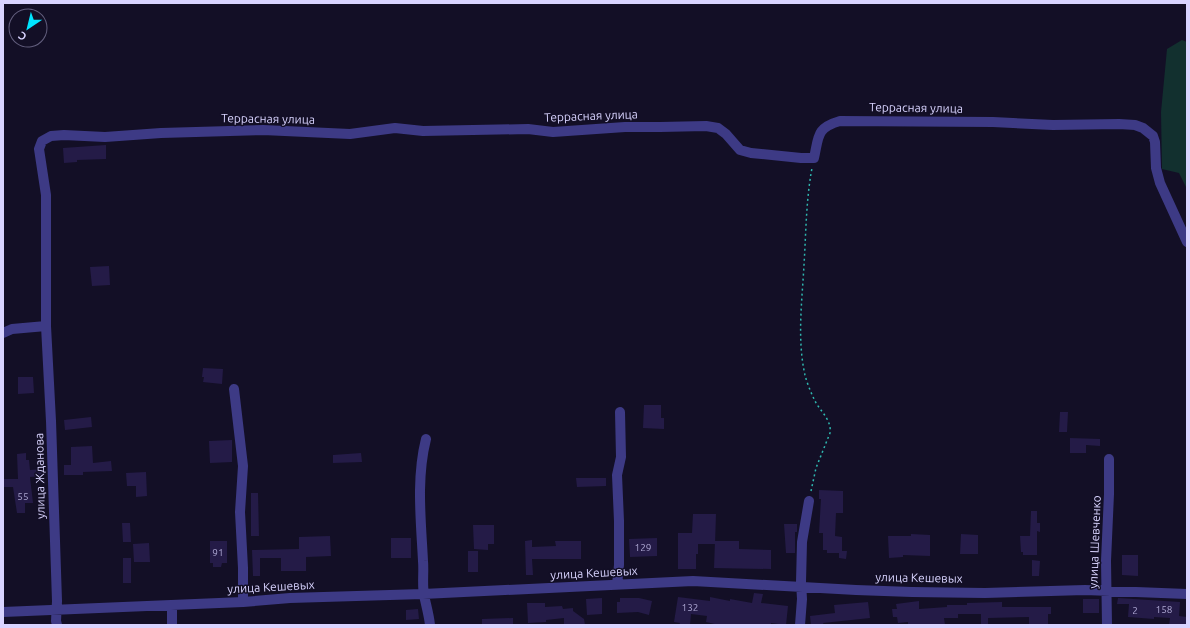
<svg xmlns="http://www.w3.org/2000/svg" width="1190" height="628" viewBox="0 0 1190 628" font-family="Ubuntu,sans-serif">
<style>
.green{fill:#12302f}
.building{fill:#241b47}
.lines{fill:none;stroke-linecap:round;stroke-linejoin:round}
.path{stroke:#2fb8b0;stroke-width:1.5;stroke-dasharray:2 3;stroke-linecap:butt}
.minor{stroke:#3d3a85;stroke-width:10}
.labels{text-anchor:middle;stroke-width:3;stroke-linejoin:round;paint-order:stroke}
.number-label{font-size:10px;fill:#aca6d1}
.street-label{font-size:12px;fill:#d9d4ff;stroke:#130f26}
</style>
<rect width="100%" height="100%" fill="#130f26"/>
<path class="green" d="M 1182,40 L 1187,42 L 1187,189 L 1179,173 L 1162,169 L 1161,112 L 1167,49 Z"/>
<path class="building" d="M 106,145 L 106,159 L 77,160 L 77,162 L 64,163 L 63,148 Z
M 109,266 L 110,285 L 92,286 L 90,267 Z
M 203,368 L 223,369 L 222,384 L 203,382 L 204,377 L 202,377 Z
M 18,377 L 33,377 L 34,393 L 18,394 Z
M 644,405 L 661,405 L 661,418 L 664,418 L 664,429 L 643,428 Z
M 1060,412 L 1068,412 L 1067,432 L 1059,432 Z
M 91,417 L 92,427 L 65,430 L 64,420 Z
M 1070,438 L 1100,439 L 1100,446 L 1086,445 L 1086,453 L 1070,453 Z
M 232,440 L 232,462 L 210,463 L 209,441 Z
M 92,446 L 93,463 L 111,461 L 112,471 L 83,472 L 83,475 L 64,475 L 64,465 L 71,465 L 71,447 Z
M 26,453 L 26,460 L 29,460 L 30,470 L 43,469 L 43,476 L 30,477 L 33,503 L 25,503 L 25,513 L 17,513 L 13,487 L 3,487 L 3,479 L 18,479 L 17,454 Z
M 361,453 L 362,462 L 333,463 L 333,455 Z
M 146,472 L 147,496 L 136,497 L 136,486 L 127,486 L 126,473 Z
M 576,478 L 606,478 L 606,486 L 577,487 Z
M 819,490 L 843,491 L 843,513 L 836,513 L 835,536 L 842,537 L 842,551 L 847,551 L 846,559 L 839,558 L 839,553 L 827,553 L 827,550 L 823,550 L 823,533 L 819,533 L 821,499 L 819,499 Z
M 251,493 L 258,493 L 259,536 L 251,536 Z
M 1031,511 L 1037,511 L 1037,523 L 1040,523 L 1040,532 L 1037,531 L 1037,555 L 1023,555 L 1023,552 L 1021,552 L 1020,536 L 1030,536 Z
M 693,514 L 716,514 L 715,544 L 698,544 L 698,554 L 696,554 L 696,569 L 678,569 L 678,533 L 692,533 Z
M 122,523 L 130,523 L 131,542 L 123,542 Z
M 784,524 L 797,524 L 797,532 L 795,532 L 795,553 L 786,553 Z
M 473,525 L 494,525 L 494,544 L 488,544 L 488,550 L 474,549 Z
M 911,534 L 930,535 L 930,556 L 903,555 L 903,557 L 889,558 L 888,536 L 911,536 Z
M 961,534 L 978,535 L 978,554 L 960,554 Z
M 330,536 L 331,556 L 306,557 L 306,571 L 281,571 L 281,558 L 260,558 L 260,576 L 253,576 L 252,550 L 299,549 L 299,537 Z
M 391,538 L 411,538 L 411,558 L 391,558 Z
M 657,538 L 657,556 L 630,557 L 629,539 Z
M 532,540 L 532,547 L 556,546 L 555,541 L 581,541 L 581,559 L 532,559 L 533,575 L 526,575 L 525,541 Z
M 210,541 L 227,541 L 227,563 L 222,563 L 221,567 L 213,567 L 213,563 L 210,563 Z
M 715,541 L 739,541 L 739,549 L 771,550 L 771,569 L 714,568 Z
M 149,543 L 150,562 L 134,562 L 133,544 Z
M 468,551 L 478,551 L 478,572 L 468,572 Z
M 1122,555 L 1138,555 L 1138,576 L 1122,575 Z
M 123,558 L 131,558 L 131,583 L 123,583 Z
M 1032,560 L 1040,561 L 1039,576 L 1032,576 Z
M 754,593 L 763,594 L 761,603 L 788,606 L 786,625 L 771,623 L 771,625 L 719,625 L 706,622 L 707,616 L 691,614 L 690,625 L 679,625 L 680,623 L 674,622 L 678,597 L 710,601 L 710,597 L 730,601 L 730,599 L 752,603 Z
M 602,598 L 602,614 L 587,615 L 586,599 Z
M 620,598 L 639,598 L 652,601 L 649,615 L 638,612 L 617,613 L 617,602 L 620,602 Z
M 1118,598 L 1180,602 L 1179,616 L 1187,617 L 1187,625 L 1169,625 L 1170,618 L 1154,617 L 1154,619 L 1128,617 L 1129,604 L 1117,604 Z
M 1083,599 L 1099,599 L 1099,613 L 1083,613 Z
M 919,601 L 919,609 L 947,607 L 947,605 L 967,605 L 967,603 L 1002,602 L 1002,607 L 1051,607 L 1051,614 L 1048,614 L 1048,625 L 1029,625 L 1029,617 L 988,618 L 988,625 L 981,625 L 981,614 L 958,614 L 958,618 L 944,618 L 945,625 L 908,625 L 908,622 L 898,623 L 897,617 L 893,617 L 892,609 L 897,609 L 896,604 Z
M 868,602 L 870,618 L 823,623 L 824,625 L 811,625 L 810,616 L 835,613 L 834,605 Z
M 527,603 L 545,603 L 545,607 L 562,606 L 563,609 L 573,608 L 573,611 L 584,619 L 585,625 L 564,625 L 564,618 L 546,620 L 546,622 L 528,623 Z
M 418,609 L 419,619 L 406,620 L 406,610 Z
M 513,618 L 513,625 L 482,625 L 482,619 Z"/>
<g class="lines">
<path class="path" d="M 811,491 L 816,468 L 830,433 C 832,420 820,411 815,401 C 811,393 807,383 805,375 C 797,340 802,301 804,265 C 806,233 806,200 812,168"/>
<path class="minor" d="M 3,333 L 12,329 L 46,326
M 234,389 L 243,466 L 240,512 L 243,568 L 243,602
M 426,439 C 416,479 421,521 423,561 C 424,572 422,585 424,595 C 426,605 429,615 430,625
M 617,585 L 619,565 L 619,521 L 617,475 L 621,457 L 620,412
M 172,605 L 172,625
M 3,612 L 243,602 L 290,598 L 423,594 L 693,581 L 856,590 L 912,592 L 985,593 L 1085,590 L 1187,594
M 57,625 L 56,621 L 57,601 L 51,421 L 46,326 L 46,195 L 39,149 L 42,141 L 51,136 L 64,135 L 105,137 L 161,133 L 263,130 L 350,134 L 395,128 L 423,131 L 528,129 L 553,132 L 625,127 L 660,127 L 706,126 L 718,128 L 726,134 L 740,150 L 751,153 L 801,158 L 814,158 C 819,136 816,128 840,121 L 993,122 L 1053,125 L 1119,124 L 1135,125 L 1143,128 L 1153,136 L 1155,142 L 1156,168 L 1160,183 L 1187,242
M 800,625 L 802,599 L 801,582 L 802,542 L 809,501
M 1107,625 L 1106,561 L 1109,494 L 1109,459"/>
</g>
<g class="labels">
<g class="number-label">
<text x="23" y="500">55</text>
<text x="643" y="551">129</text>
<text x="218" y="556">91</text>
<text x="690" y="611">132</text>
<text x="1164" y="613">158</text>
<text x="1135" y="614">2</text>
</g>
<g class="street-label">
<text transform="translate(916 108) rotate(1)" y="4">Террасная улица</text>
<text transform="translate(591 116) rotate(-2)" y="4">Террасная улица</text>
<text transform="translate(268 119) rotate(1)" y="4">Террасная улица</text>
<text transform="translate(40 476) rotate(-91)" y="4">улица Жданова</text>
<text transform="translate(1095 542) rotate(-88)" y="4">улица Шевченко</text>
<text transform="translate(594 573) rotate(-3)" y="4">улица Кешевых</text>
<text transform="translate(919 578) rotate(1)" y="4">улица Кешевых</text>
<text transform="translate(271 587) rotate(-3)" y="4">улица Кешевых</text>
</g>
</g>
<rect width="1190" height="628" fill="none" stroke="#d9d4ff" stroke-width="8"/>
<g transform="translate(28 28) rotate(215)"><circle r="19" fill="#130f26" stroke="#625e7d"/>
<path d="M0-3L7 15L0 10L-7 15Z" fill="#00e5ff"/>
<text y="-6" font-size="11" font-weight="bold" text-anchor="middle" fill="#d9d4ff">С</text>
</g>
</svg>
